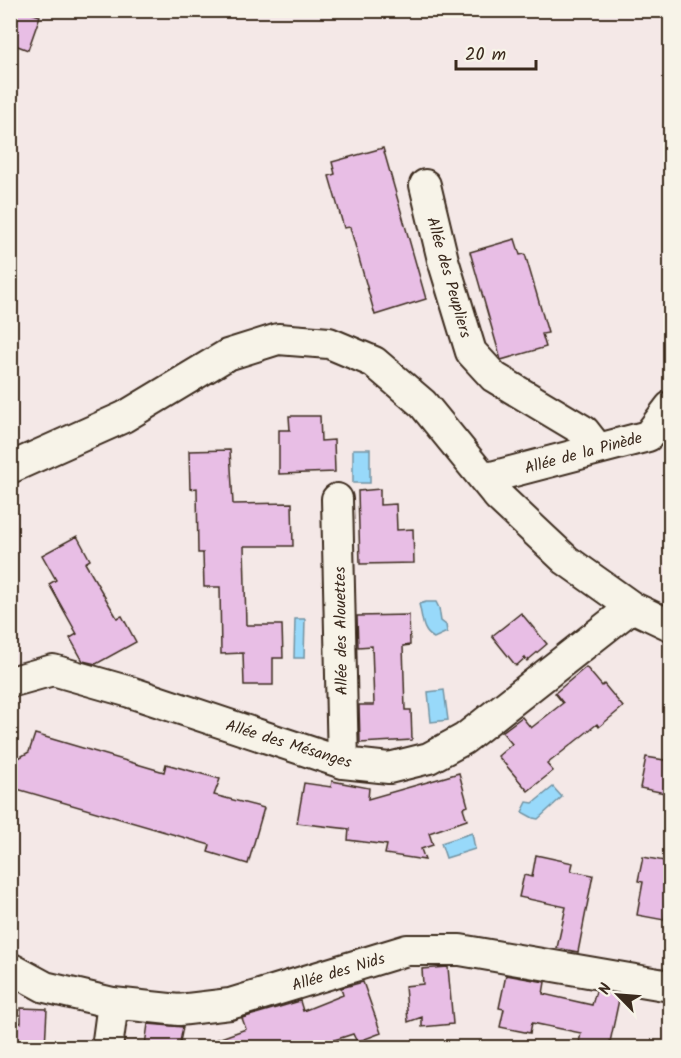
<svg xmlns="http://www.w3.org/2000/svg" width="681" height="1058" viewBox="0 0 681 1058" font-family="Kalam,sans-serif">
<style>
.water{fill:#98d9fa;stroke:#7393a2;stroke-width:1.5}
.building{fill:#e8bee5;stroke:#3b2a1e;stroke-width:1.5}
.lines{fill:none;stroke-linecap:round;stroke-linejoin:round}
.minor-casing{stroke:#3b2a1e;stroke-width:34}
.minor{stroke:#f7f3e8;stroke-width:30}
.labels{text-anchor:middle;stroke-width:6;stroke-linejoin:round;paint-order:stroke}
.street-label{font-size:16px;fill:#3b2a1e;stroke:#f7f3e8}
</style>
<rect width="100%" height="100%" fill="#f4e8e7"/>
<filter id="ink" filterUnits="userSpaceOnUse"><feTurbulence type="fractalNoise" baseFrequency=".0167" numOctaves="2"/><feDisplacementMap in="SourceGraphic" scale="12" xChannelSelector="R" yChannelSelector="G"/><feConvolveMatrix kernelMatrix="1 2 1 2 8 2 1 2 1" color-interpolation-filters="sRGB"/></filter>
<g filter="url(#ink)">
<path class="water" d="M 353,449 L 370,449 L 370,483 L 353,483 Z
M 426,602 L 436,602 L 439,608 L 441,621 L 446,625 L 447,632 L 434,638 C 421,631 423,618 419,604 Z
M 295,619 L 305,619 L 304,658 L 294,658 Z
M 444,690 L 448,720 L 431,722 L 428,692 Z
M 553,787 L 562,797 L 538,819 L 533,818 L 522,812 L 527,802 L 533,803 Z
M 472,833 L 475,849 L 446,858 L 441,843 Z"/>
<path class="building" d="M 10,10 L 21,10 L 40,16 L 28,50 L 10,43 Z
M 383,148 L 426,299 L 375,315 L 350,227 L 344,228 L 329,176 L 335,174 L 332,162 Z
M 515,239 L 520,255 L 525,254 L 548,333 L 542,334 L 546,347 L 501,360 L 470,252 Z
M 289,416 L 320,416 L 321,441 L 334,440 L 335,472 L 279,474 L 279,430 L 290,430 Z
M 230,450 L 233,504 L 292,503 L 293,546 L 244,546 L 246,625 L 282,625 L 283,658 L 273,658 L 273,685 L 244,685 L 243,653 L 221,654 L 220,587 L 204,587 L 203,553 L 198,553 L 197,488 L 190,489 L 189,451 Z
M 380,489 L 380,505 L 396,504 L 397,530 L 413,529 L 414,563 L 360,564 L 358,491 Z
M 77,536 L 90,560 L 85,563 L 117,618 L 122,616 L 136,642 L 96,664 L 83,661 L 70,638 L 77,634 L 49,584 L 56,580 L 42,555 Z
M 521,613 L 547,644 L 527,661 L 525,658 L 516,666 L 492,636 Z
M 409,615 L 410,645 L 403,646 L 405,710 L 411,710 L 412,740 L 360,743 L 359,705 L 374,705 L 372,646 L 358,647 L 357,616 Z
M 586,667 L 602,686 L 604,684 L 623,707 L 599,727 L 597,724 L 547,764 L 553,771 L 528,791 L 498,756 L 512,744 L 502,732 L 522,717 L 531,728 L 563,703 L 555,693 Z
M 35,734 L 164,772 L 166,764 L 220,779 L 214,795 L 264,808 L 248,864 L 208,852 L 210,845 L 10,787 L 10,763 L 29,752 Z
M 646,757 L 670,761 L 670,794 L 640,788 Z
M 459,773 L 468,806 L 463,808 L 467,820 L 429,833 L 433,845 L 421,849 L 425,860 L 385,854 L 387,845 L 348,840 L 349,829 L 297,823 L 304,783 L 331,787 L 332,781 L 369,788 L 368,799 Z
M 536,855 L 573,863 L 571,871 L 593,875 L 578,952 L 557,948 L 566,907 L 519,897 L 524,875 L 532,877 Z
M 643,857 L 670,862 L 670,911 L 666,910 L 664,920 L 637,915 L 643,882 L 638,881 Z
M 448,967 L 453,1024 L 422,1027 L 422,1017 L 408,1022 L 405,986 L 423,984 L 422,969 Z
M 506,975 L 545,982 L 543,994 L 592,1005 L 596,991 L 620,995 L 609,1047 L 579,1043 L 581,1033 L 532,1023 L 530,1033 L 500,1027 L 504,1009 L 499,1008 Z
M 363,982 L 381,1033 L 357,1042 L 353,1034 L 313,1047 L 205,1047 L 204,1044 L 246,1029 L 242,1018 L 300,1001 L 303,1011 L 343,995 L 341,988 Z
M 21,1008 L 47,1009 L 45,1047 L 10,1047 L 10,1023 L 21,1023 Z
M 148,1024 L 183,1027 L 179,1047 L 145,1045 Z"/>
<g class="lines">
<defs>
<path id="minor" d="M 425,185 L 443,260 L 471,352 L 494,377 L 584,431 L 598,449
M 10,468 L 124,417 L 227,355 L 278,339 L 329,343 L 374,362 L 423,404 L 498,496 L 566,560 L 632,607 L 670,625
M 484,479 L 648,436 L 670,407
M 337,499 L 343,763
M 10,682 L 53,670 L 130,692 L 343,763 L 389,768 L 429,758 L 464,739 L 632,607
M 10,968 L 45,987 L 113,1003 L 179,1010 L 230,1004 L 407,950 L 460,950 L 670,986
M 107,1048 L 113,1003"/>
</defs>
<use href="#minor" class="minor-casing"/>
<use href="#minor" class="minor"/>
</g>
</g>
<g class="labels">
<g class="street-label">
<text transform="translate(450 277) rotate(74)" y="6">Allée des Peupliers</text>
<text transform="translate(583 452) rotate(-15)" y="6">Allée de la Pinède</text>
<text transform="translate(340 631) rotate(-91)" y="6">Allée des Alouettes</text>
<text transform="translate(289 743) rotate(17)" y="6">Allée des Mésanges</text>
<text transform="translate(338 971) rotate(-17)" y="6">Allée des Nids</text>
</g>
</g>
<rect width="681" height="1058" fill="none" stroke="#f7f3e8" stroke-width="36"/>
<rect x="18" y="18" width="645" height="1022" fill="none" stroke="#3b2a1e" stroke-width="2" filter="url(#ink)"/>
<g transform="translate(618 995) rotate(295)" stroke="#f7f3e8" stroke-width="4.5" paint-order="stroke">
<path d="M0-4.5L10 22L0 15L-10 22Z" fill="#3b2a1e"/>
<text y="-9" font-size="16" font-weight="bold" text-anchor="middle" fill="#3b2a1e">N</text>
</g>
<path d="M456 60v9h80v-9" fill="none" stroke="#3b2a1e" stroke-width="3"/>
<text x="465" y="60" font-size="18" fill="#3b2a1e" stroke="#f7f3e8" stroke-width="4.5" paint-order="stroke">20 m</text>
</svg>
